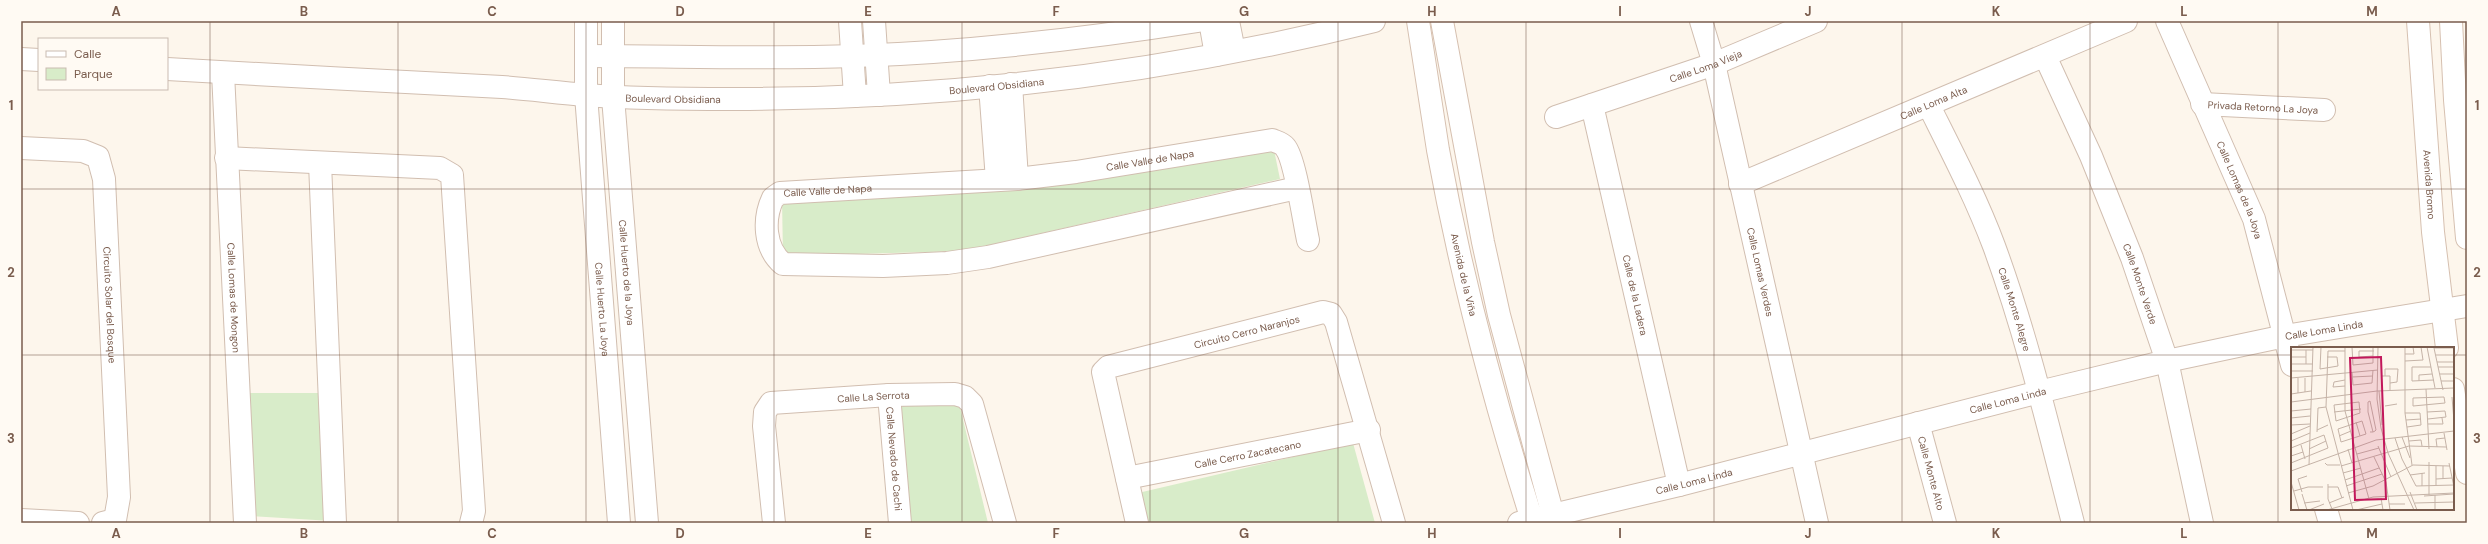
<svg xmlns="http://www.w3.org/2000/svg" width="2488" height="544" viewBox="0 0 2488 544" font-family="'DM Sans',sans-serif">
<style>
.green{fill:#d8ecc9}
.lines{fill:none;stroke-linecap:round;stroke-linejoin:round}
.street-casing{stroke:#d1beb0;stroke-width:24}
.secondary-casing{stroke:#d6c0b0;stroke-width:24}
.street{stroke:#fff;stroke-width:22}
.secondary{stroke:#fff;stroke-width:22}
.grid{fill:none;stroke:#7a5c4d;stroke-width:1;stroke-opacity:0.55}
.labels{text-anchor:middle;stroke-width:3;stroke-linejoin:round;paint-order:stroke}
.street-label{font-size:10px;fill:#7a5c4d;stroke:#fffaf3}
.inset-road{fill:none;stroke:#c5b3a7;stroke-width:1}
.view{fill:#c2185b;fill-opacity:0.15;stroke:#c2185b;stroke-width:2}
.inset-edge{fill:none;stroke:#7a5c4d;stroke-width:2}
.neatline{fill:none;stroke:#7a5c4d;stroke-width:1.5}
.grid-label{font-size:13px;text-anchor:middle;font-weight:bold;fill:#7a5c4d}
</style>
<rect width="100%" height="100%" fill="#fdf6ec"/>
<path class="green" d="M 1274,150 L 1280,179 L 963,251 L 783,256 L 782,200 Z
M 244,393 L 327,393 L 332,521 L 251,516 Z
M 959,403 L 988,523 L 909,523 L 898,404 Z
M 1353,443 L 1375,523 L 1145,523 L 1138,493 Z"/>
<g class="lines">
<defs>
<g id="street">
<path id="s1" d="M 586,21 L 586,95 L 619,523"/>
<path id="s2" d="M 613,21 L 613,97 L 647,523"/>
<path d="M 850,21 L 855,96"/>
<path d="M 874,21 L 879,95"/>
<path d="M 1210,21 L 1216,55"/>
<path d="M 1228,21 L 1234,51"/>
<path id="s3" d="M 1701,21 L 1714,64 L 1817,523"/>
<path id="s4" d="M 2167,21 L 2254,219 L 2292,365"/>
<path d="M 586,56 C 676,56 765,59 855,56 C 970,52 1084,39 1198,21"/>
<path id="s5" d="M 2045,56 L 2091,156 L 2132,258 L 2167,361 L 2202,523"/>
<path d="M 21,59 L 39,60"/>
<path id="s6" d="M 167,69 C 279,76 390,81 502,87 C 530,89 559,93 587,95 C 635,99 685,99 733,99 C 948,99 1165,73 1374,21"/>
<path id="s7" d="M 223,73 L 245,523"/>
<path d="M 1011,84 L 1017,179"/>
<path d="M 990,86 L 997,180"/>
<path id="s8" d="M 2202,104 L 2324,110"/>
<path id="s9" d="M 1592,105 L 1679,485"/>
<path id="s10" d="M 1929,106 C 1952,152 1976,198 1994,246 C 2027,336 2049,430 2073,523"/>
<path id="s11" d="M 1556,117 L 1714,64 L 1816,21"/>
<path id="s12" d="M 21,148 L 83,151 L 98,157 L 104,179 L 119,497 L 115,520 L 103,523"/>
<path d="M 226,158 L 440,168 L 452,175 L 474,511 L 471,523"/>
<path d="M 320,163 L 335,523"/>
<path id="s13" d="M 1740,184 L 2126,21"/>
<path id="s14" d="M 1297,188 L 988,257 L 947,263 L 883,266 L 783,264 C 764,248 763,219 773,198 L 780,193 L 1017,179 L 1076,172 L 1272,140 C 1277,142 1282,143 1285,147 C 1295,158 1304,222 1308,240"/>
<path id="s15" d="M 889,395 L 900,523"/>
<path id="s16" d="M 1918,423 L 1945,523"/>
<path id="s17" d="M 1127,478 L 1369,430"/>
<path d="M 2326,509 L 2330,523"/>
<path d="M 21,520 L 78,523"/>
<path id="s18" d="M 774,523 L 764,426 L 765,412 L 771,403 L 889,395 L 955,394 L 965,397 L 972,404 L 1005,523"/>
<path id="s19" d="M 1137,523 L 1103,372 L 1108,367 L 1323,312 L 1331,314 L 1336,322 L 1394,523"/>
<path id="s20" d="M 1519,523 L 1679,485 L 2039,392 L 2167,361 L 2285,336 L 2467,306"/>
</g>
<g id="secondary">
<path id="s21" d="M 1418,21 C 1425,64 1431,107 1438,150 C 1461,276 1494,401 1533,523"/>
<path d="M 1442,21 L 1483,242 L 1499,315 L 1555,523"/>
<path id="s22" d="M 2418,21 L 2433,232 L 2447,348"/>
<path d="M 2451,21 L 2455,100 L 2467,238"/>
<path d="M 2453,389 L 2467,473"/>
</g>
</defs>
<use href="#street" class="street-casing"/>
<use href="#secondary" class="secondary-casing"/>
<use href="#street" class="street"/>
<use href="#secondary" class="secondary"/>
</g>
<path class="grid" d="M 210,21 L 210,523M 398,21 L 398,523M 586,21 L 586,523M 774,21 L 774,523M 962,21 L 962,523M 1150,21 L 1150,523M 1338,21 L 1338,523M 1526,21 L 1526,523M 1714,21 L 1714,523M 1902,21 L 1902,523M 2090,21 L 2090,523M 2278,21 L 2278,523M 21,189 L 2467,189M 21,355 L 2292,355M 2453,355 L 2467,355"/>
<g class="labels">
<g class="street-label">
<text dy="4" stroke="none"><textPath href="#s11" startOffset="158">Calle Loma Vieja</textPath></text>
<text dy="4" stroke="none"><textPath href="#s6" startOffset="831">Boulevard Obsidiana</textPath></text>
<text dy="4" stroke="none"><textPath href="#s6" startOffset="507">Boulevard Obsidiana</textPath></text>
<text dy="4" stroke="none"><textPath href="#s13" startOffset="210">Calle Loma Alta</textPath></text>
<text dy="4" stroke="none"><textPath href="#s8" startOffset="61">Privada Retorno La Joya</textPath></text>
<text dy="4" stroke="none"><textPath href="#s14" startOffset="974">Calle Valle de Napa</textPath></text>
<text dy="4" stroke="none"><textPath href="#s22" startOffset="164">Avenida Bromo</textPath></text>
<text dy="4" stroke="none"><textPath href="#s4" startOffset="184">Calle Lomas de la Joya</textPath></text>
<text dy="4" stroke="none"><textPath href="#s14" startOffset="650">Calle Valle de Napa</textPath></text>
<text dy="4" stroke="none"><textPath href="#s2" startOffset="252">Calle Huerto de la Joya</textPath></text>
<text dy="4" stroke="none"><textPath href="#s3" startOffset="258">Calle Lomas Verdes</textPath></text>
<text dy="4" stroke="none"><textPath href="#s21" startOffset="258">Avenida de la Viña</textPath></text>
<text dy="4" stroke="none"><textPath href="#s5" startOffset="247">Calle Monte Verde</textPath></text>
<text dy="4" stroke="none"><textPath href="#s9" startOffset="195">Calle de la Ladera</textPath></text>
<text dy="4" stroke="none"><textPath href="#s7" startOffset="225">Calle Lomas de Mongon</textPath></text>
<text dy="4" stroke="none"><textPath href="#s12" startOffset="227">Circuito Solar del Bosque</textPath></text>
<text dy="4" stroke="none"><textPath href="#s1" startOffset="289">Calle Huerto La Joya</textPath></text>
<text dy="4" stroke="none"><textPath href="#s10" startOffset="221">Calle Monte Alegre</textPath></text>
<text dy="4" stroke="none"><textPath href="#s20" startOffset="828">Calle Loma Linda</textPath></text>
<text dy="4" stroke="none"><textPath href="#s19" startOffset="305">Circuito Cerro Naranjos</textPath></text>
<text dy="4" stroke="none"><textPath href="#s18" startOffset="225">Calle La Serrota</textPath></text>
<text dy="4" stroke="none"><textPath href="#s20" startOffset="504">Calle Loma Linda</textPath></text>
<text dy="4" stroke="none"><textPath href="#s17" startOffset="123">Calle Cerro Zacatecano</textPath></text>
<text dy="4" stroke="none"><textPath href="#s15" startOffset="64">Calle Nevado de Cachi</textPath></text>
<text dy="4" stroke="none"><textPath href="#s16" startOffset="52">Calle Monte Alto</textPath></text>
<text dy="4" stroke="none"><textPath href="#s20" startOffset="180">Calle Loma Linda</textPath></text>
</g>
</g>
<g transform="translate(2291 347)">
<rect width="163" height="163" fill="#fdf6ec"/>
<path class="inset-road" d="M 30,0 L 29,22 L 47,19 L 46,10 L 36,10M 54,0 L 54,64 L 78,152M 61,0 L 62,18 L 82,16 L 82,0M 87,0 L 86,52 L 90,81 L 97,106 L 123,163M 114,0 L 114,66 L 121,118M 136,0 L 144,41M 0,3 L 22,3M 54,4 L 37,4 L 35,60 L 62,163M 114,7 L 123,7 L 122,0M 145,8 L 163,8M 82,9 L 68,10 L 68,4 L 83,4M 0,10 L 15,10M 114,14 L 132,13 L 130,0M 146,15 L 163,15M 0,17 L 22,17M 15,17 L 15,3M 140,20 L 121,20 L 121,34 L 143,33M 147,20 L 163,20M 0,24 L 22,24M 61,25 L 62,38 L 81,36 L 82,23M 149,27 L 163,27M 90,29 L 99,29 L 99,43M 94,29 L 94,22 L 107,22 L 106,35 L 99,36M 61,30 L 82,29M 0,31 L 87,23M 7,31 L 7,46M 128,34 L 128,28 L 141,27M 150,34 L 163,34M 54,39 L 42,40 L 43,35 L 54,33M 135,42 L 138,102M 152,43 L 143,1 L 163,1M 88,44 L 91,78M 14,45 L 14,31M 0,47 L 20,44M 161,50 L 163,74M 122,51 L 153,50 L 154,56 L 122,59 ZM 0,55 L 86,44 L 163,41M 68,55 L 69,66 L 45,74 L 43,58 ZM 94,59 L 106,57M 0,64 L 20,62M 43,65 L 70,62M 136,65 L 154,64 L 155,70 L 137,72M 114,66 L 129,66 L 130,78 L 116,80M 0,71 L 19,69M 115,73 L 130,72M 71,74 L 75,87 L 50,95 L 47,82 ZM 65,75 L 69,89M 137,77 L 152,77 L 151,71M 0,78 L 19,77M 26,83 L 37,78M 26,85 L 27,61 L 35,60M 79,85 L 82,85 L 84,84 L 85,83 L 79,54 L 77,55 L 77,65 L 82,85M 153,86 L 156,103M 0,87 L 19,79M 48,89 L 60,84M 111,90 L 119,111M 104,91 L 111,112 L 125,139 L 163,138M 0,94 L 19,86M 118,94 L 130,93 L 131,99M 10,98 L 14,112M 87,99 L 100,130M 146,100 L 145,92 L 154,91M 0,101 L 33,88 L 37,101 L 0,116M 18,102 L 35,94M 57,102 L 61,116M 66,107 L 88,101M 0,109 L 12,105M 83,110 L 95,135 L 99,163M 138,115 L 138,148M 34,116 L 36,118 L 49,118M 158,116 L 163,140M 18,118 L 22,0M 50,119 L 118,99 L 155,100M 145,119 L 145,139M 152,119 L 152,132M 0,124 L 85,93 L 163,84M 52,126 L 70,121M 131,126 L 131,139M 119,128 L 134,126M 145,132 L 161,131M 54,133 L 88,121M 0,135 L 8,163M 37,137 L 37,152 L 41,162M 55,139 L 91,127M 37,140 L 47,140 L 51,151M 3,144 L 17,140 L 32,140M 11,145 L 7,132 L 16,129M 119,145 L 126,163M 57,146 L 82,139 L 122,118 L 159,119M 11,147 L 16,163M 144,148 L 144,163M 133,149 L 163,147M 90,151 L 92,163M 13,156 L 29,154M 38,156 L 53,150M 124,156 L 163,155M 98,157 L 114,157M 18,163 L 33,157M 36,163 L 82,150 L 163,146M 65,163 L 91,157"/>
<path class="view" d="M 90,10 L 95,152 L 64,153 L 59,11 Z"/>
<rect width="163" height="163" class="inset-edge"/>
</g>
<rect width="2488" height="544" fill="none" stroke="#fffaf3" stroke-width="44"/>
<rect x="38" y="38" width="130" height="52" fill="#fffaf3" stroke="#cabbb1"/>
<rect x="46" y="51" width="20" height="6" fill="#ffffff" stroke="#cabbb1"/>
<text x="74" y="58" font-size="12" fill="#7a5c4d">Calle</text>
<rect x="46" y="68" width="20" height="12" fill="#d8ecc9" stroke="#cabbb1"/>
<text x="74" y="78" font-size="12" fill="#7a5c4d">Parque</text>
<rect x="22" y="22" width="2444" height="500" class="neatline"/>
<g class="grid-label">
<text x="116" y="16">A</text>
<text x="304" y="16">B</text>
<text x="492" y="16">C</text>
<text x="680" y="16">D</text>
<text x="868" y="16">E</text>
<text x="1056" y="16">F</text>
<text x="1244" y="16">G</text>
<text x="1432" y="16">H</text>
<text x="1620" y="16">I</text>
<text x="1808" y="16">J</text>
<text x="1996" y="16">K</text>
<text x="2184" y="16">L</text>
<text x="2372" y="16">M</text>
<text x="11" y="110">1</text>
<text x="2477" y="110">1</text>
<text x="11" y="277">2</text>
<text x="2477" y="277">2</text>
<text x="11" y="443">3</text>
<text x="2477" y="443">3</text>
<text x="116" y="538">A</text>
<text x="304" y="538">B</text>
<text x="492" y="538">C</text>
<text x="680" y="538">D</text>
<text x="868" y="538">E</text>
<text x="1056" y="538">F</text>
<text x="1244" y="538">G</text>
<text x="1432" y="538">H</text>
<text x="1620" y="538">I</text>
<text x="1808" y="538">J</text>
<text x="1996" y="538">K</text>
<text x="2184" y="538">L</text>
<text x="2372" y="538">M</text>
</g>
</svg>
